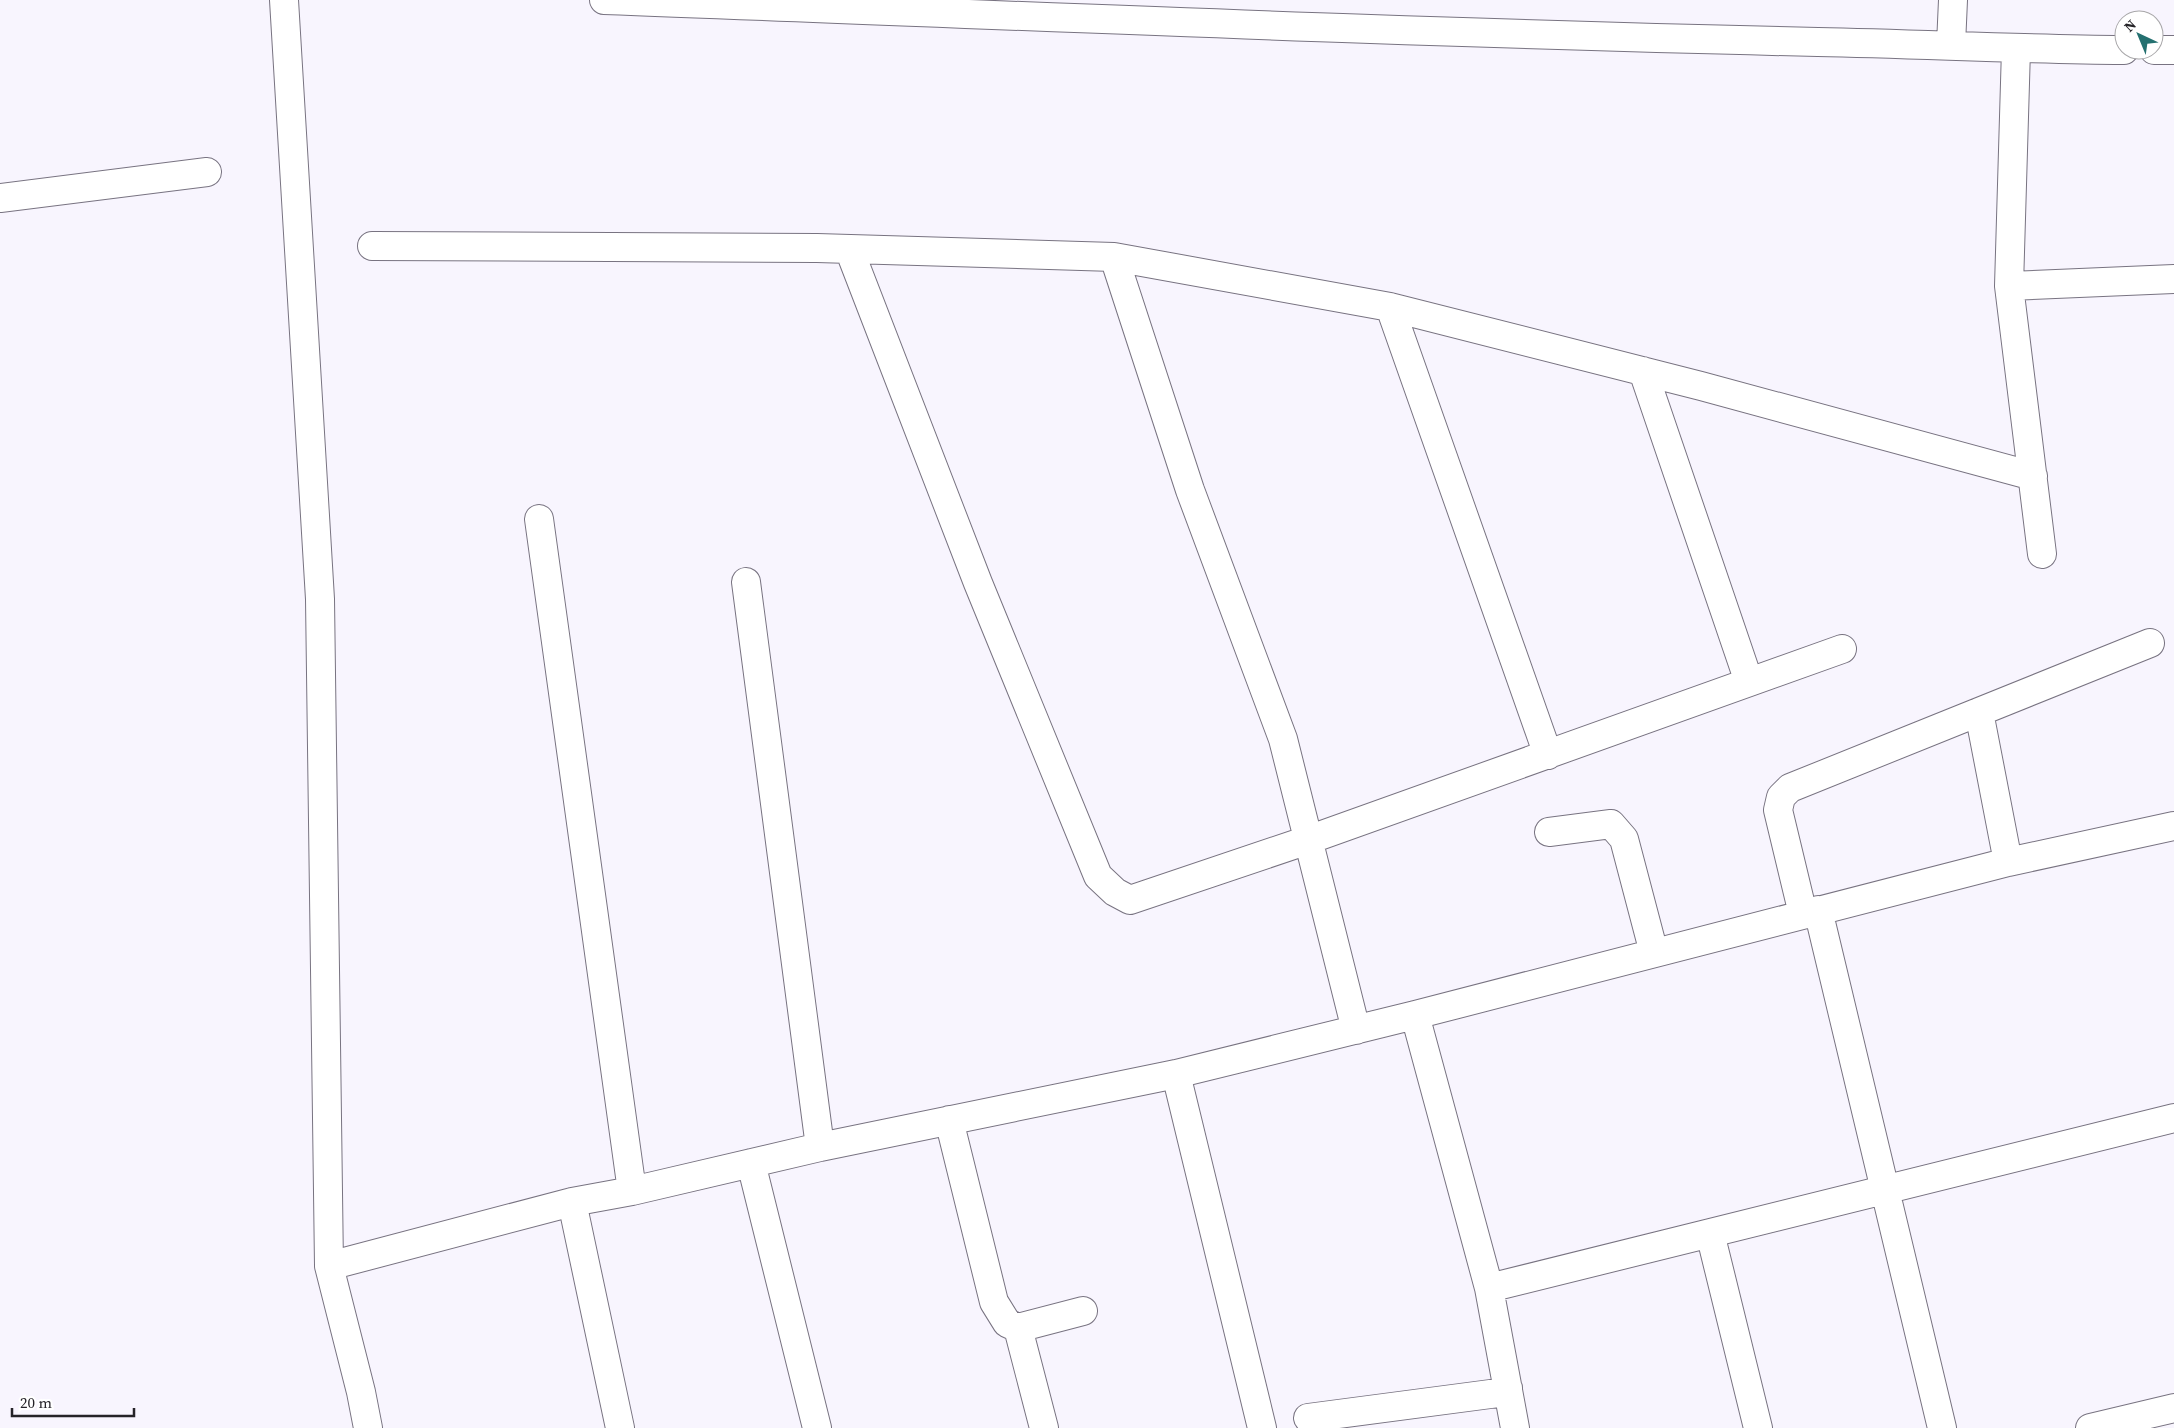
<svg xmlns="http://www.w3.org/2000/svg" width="2174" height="1428" viewBox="0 0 2174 1428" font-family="'Source Serif 4',serif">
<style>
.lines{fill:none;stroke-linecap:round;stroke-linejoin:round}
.minor-casing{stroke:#787381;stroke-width:30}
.minor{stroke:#fff;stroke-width:28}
</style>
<rect width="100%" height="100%" fill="#f8f5fe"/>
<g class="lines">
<defs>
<path id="minor" d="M 284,0 L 320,599 L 329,1266 L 361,1392 L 368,1428
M 604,0 C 1009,15 1413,33 1818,42 C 1920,44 2022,49 2124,50
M 1951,45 L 1953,0
M 2016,49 L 2009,286 L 2042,554
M 2154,50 L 2174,50
M 0,198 L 207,172
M 372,246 L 817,248 L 1114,257 L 1390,307 L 1701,386 L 2033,476
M 849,249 L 978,583 L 1098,876 L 1115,892 L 1130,900 L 1308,840 L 1842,649
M 1114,257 L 1190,490 L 1283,739 L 1356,1030
M 2009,286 L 2174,279
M 1390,307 L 1548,755
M 1643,371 L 1749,682
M 539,519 L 632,1191
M 746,582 L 820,1147
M 1979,712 L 2008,862
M 1549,832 L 1611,824 L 1624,839 L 1654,953
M 1818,910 L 1942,1428
M 1803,914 L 1778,810 L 1781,797 L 1790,788 L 2150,643
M 1415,1015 L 1489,1288 L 1515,1428
M 1176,1074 L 1262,1428
M 949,1120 L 994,1302 L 1007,1323 L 1018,1328 L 1083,1311
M 751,1163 L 817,1428
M 572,1202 L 620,1428
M 1710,1233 L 1758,1428
M 329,1266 L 572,1202 L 632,1191 L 820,1147 L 1176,1074 L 1415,1015 L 2008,862 L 2174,826
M 1489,1288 L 2174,1118
M 1018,1328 L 1044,1428
M 1308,1418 L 1498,1393 L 1508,1388
M 2090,1428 L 2174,1408"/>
</defs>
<use href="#minor" class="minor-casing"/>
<use href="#minor" class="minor"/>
</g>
<g transform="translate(2139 35) rotate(316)"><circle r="24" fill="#ffffff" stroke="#a8a7a9"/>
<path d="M0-4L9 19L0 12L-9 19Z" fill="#247070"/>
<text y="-8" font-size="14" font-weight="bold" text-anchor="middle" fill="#252328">N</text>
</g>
<path d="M12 1408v8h122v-8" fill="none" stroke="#252328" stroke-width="2.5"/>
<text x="20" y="1408" font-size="15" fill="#252328" stroke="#ffffff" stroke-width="4" paint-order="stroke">20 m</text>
</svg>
